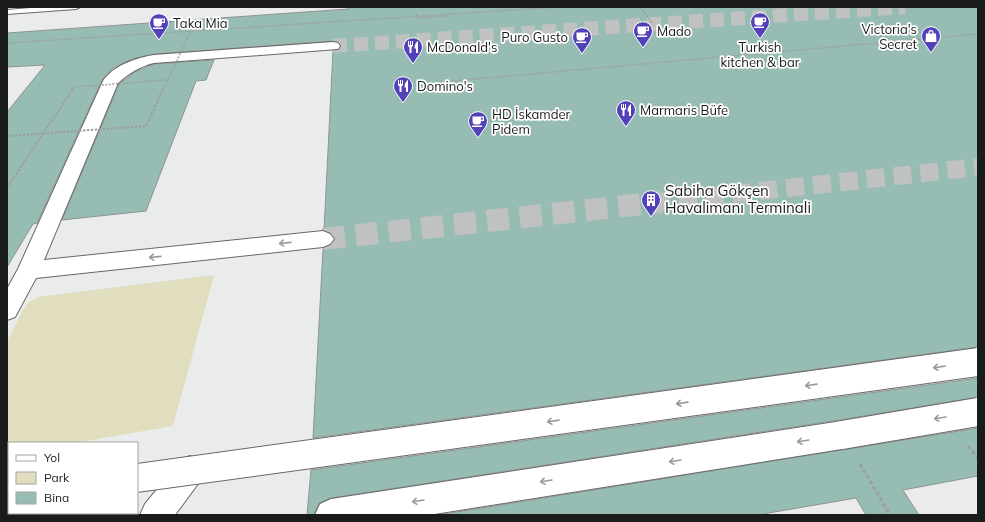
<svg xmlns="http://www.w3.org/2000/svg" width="985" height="522" viewBox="0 0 985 522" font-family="Mulish,sans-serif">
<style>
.green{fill:#e1debf}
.building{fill:#97bcb4;stroke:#8f9493}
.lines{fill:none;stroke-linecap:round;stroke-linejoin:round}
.minor-tunnel-far2{stroke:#c0c2c1;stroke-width:14;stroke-dasharray:14 7;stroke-linecap:butt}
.minor-tunnel-far1{stroke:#c0c2c1;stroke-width:18;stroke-dasharray:18 9;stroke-linecap:butt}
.minor-tunnel{stroke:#c0c2c1;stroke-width:22;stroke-dasharray:22 11;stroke-linecap:butt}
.service-casing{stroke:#666966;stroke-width:2}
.minor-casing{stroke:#666966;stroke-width:2}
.path-far1{stroke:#9d9f9e;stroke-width:1.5;stroke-dasharray:2 1.5;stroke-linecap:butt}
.path{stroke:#9d9f9e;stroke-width:3;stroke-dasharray:4 2.5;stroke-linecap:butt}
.service{fill:#fff;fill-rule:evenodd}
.minor{fill:#fff;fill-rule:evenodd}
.minor-bridge-casing{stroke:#666966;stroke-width:30;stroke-linecap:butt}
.path-bridge-far1{stroke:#9d9f9e;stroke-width:1.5;stroke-dasharray:2 1.5;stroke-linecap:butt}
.path-bridge{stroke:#9d9f9e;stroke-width:2;stroke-dasharray:2.5 1.5;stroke-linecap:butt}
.minor-bridge{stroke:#fff;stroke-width:28}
.oneway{stroke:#989998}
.labels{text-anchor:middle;stroke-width:3.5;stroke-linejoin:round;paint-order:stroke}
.far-poi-label{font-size:13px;fill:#1a1c1b;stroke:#fff;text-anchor:start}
.poi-label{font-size:15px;fill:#1a1c1b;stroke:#fff;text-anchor:start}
</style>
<rect width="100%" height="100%" fill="#e9ecea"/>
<path class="green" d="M 214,275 L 173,426 L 74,443 L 9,443 L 9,454 L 7,454 L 7,341 L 23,310 L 29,302 L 38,297 Z"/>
<path class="building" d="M 348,7 L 978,7 L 978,347 L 313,438 L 323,249 L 331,245 L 336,239 L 331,233 L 324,230 L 333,51 L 338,50 L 341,47 L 339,42 L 333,41 L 154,54 L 132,59 L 112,69 L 102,80 L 37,223 L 33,224 L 7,267 L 7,112 L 45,65 L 7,67 L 7,33 L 348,9 Z
M 214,60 L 206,80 L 196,81 L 146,211 L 62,220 L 119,84 L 135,72 L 154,64 Z
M 978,378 L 978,397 L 839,420 L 331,498 L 319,503 L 314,515 L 307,515 L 311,470 Z
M 978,428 L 978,476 L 903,490 L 919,515 L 866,515 L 856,498 L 757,515 L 438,515 Z"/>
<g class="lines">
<path class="minor-tunnel-far2" d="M 333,46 L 905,7"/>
<path class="minor-tunnel-far1" d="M 652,203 L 978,167"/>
<path class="minor-tunnel" d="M 323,239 L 661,202"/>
<defs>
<path id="service" d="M 42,7 L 80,7 L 76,9 L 7,14 L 7,10 Z"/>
<path id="minor" d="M 333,42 L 338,43 L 340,46 L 338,49 L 154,63 C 140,66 128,74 118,83 L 44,260 L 323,231 L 330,234 L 334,239 L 330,244 L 323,247 L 36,278 L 15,317 L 7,320 L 7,289 L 18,269 L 103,81 C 114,65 136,58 154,55 Z
M 842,421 L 852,425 L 856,435 L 852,445 L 842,449 L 428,515 L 315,515 L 320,504 L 331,499 Z
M 190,456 L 200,461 L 205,471 L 200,481 L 175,515 L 140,515 L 145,504 L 180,461 Z
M 7,486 L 9,486 L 9,513 L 17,513 L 7,515 Z"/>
</defs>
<use href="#service" class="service-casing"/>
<use href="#minor" class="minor-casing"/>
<path class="path-far1" d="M 640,7 L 653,24
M 417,14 L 417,18 L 448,16
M 430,83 L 978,34"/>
<path class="path" d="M 968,446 L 978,458
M 860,464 L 890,515"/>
<use href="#service" class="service"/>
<use href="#minor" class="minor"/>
<defs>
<path id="minor-bridge" d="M 842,435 L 978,412
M 137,478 L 978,362"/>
</defs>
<use href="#minor-bridge" class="minor-bridge-casing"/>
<path class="path-bridge-far1" d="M 7,43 L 561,7
M 72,90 L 74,87 L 167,80
M 163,90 L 191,31"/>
<path class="path-bridge" d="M 7,136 L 146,126 L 163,89
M 7,188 L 73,89"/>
<use href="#minor-bridge" class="minor-bridge"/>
</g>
<defs><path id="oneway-shaft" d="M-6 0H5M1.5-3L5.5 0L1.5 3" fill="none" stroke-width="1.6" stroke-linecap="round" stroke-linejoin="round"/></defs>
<g class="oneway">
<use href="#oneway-shaft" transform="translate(285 243) rotate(174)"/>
<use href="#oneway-shaft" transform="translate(155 257) rotate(174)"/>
<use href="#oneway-shaft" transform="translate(939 367) rotate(172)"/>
<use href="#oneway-shaft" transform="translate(811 385) rotate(172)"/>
<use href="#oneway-shaft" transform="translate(682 403) rotate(172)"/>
<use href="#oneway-shaft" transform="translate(940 418) rotate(171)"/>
<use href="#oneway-shaft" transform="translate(553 421) rotate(172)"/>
<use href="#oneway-shaft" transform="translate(803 441) rotate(171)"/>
<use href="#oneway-shaft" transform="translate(675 461) rotate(171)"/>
<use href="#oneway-shaft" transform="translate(546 481) rotate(171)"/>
<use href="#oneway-shaft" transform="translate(418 501) rotate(171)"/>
</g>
<defs>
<symbol id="cafe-pin" viewBox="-11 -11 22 30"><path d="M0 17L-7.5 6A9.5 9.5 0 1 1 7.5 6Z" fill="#5241b9" stroke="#fff"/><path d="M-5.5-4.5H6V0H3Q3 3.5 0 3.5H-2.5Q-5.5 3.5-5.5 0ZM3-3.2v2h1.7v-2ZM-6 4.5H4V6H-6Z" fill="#fff"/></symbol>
<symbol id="shop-pin" viewBox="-11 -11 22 30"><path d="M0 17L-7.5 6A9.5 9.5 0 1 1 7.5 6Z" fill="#5241b9" stroke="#fff"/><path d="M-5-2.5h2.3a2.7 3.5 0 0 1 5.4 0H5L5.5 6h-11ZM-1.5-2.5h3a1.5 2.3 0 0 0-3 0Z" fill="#fff"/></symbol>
<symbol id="restaurant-pin" viewBox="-11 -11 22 30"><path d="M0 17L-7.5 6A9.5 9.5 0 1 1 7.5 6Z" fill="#5241b9" stroke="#fff"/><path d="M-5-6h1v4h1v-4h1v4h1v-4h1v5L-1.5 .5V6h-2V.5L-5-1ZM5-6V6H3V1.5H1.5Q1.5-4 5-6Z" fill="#fff"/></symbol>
<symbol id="building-pin" viewBox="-11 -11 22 30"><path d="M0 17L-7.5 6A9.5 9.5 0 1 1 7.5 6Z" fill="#5241b9" stroke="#fff"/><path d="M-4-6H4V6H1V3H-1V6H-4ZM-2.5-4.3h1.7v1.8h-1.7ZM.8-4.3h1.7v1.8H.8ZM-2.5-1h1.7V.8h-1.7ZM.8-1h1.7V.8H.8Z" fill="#fff"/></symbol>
</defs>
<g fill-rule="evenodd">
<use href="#cafe-pin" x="749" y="11" width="22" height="30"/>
<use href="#cafe-pin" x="148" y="12" width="22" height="30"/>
<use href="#cafe-pin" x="632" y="20" width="22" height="30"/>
<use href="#shop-pin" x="920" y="25" width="22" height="30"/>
<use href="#cafe-pin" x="571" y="26" width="22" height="30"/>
<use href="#restaurant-pin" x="402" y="36" width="22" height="30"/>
<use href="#restaurant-pin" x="392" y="75" width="22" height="30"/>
<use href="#restaurant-pin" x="615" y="99" width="22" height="30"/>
<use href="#cafe-pin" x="467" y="110" width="22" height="30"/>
<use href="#building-pin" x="640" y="189" width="22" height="30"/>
</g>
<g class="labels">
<g class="far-poi-label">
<text x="173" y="28">Taka Mia</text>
<text x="917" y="34" text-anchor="end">Victoria's<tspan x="917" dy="15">Secret</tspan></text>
<text x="657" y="36">Mado</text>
<text x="568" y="42" text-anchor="end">Puro Gusto</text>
<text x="427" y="52">McDonald's</text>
<text x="760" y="52" text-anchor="middle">Turkish<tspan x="760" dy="15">kitchen &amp; bar</tspan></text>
<text x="417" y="91">Domino's</text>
<text x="640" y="115">Marmaris Büfe</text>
<text x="492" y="119">HD İskamder<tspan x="492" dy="15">Pidem</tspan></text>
</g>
<g class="poi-label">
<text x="665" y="196">Sabiha Gökçen<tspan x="665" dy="17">Havalimanı Terminali</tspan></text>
</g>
</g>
<rect width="985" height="522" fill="none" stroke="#1a1c1b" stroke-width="16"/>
<rect x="8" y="442" width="130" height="72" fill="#ffffff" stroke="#a3a4a4"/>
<rect x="16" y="455" width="20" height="6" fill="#ffffff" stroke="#a3a4a4"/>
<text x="44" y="462" font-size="12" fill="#1a1c1b">Yol</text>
<rect x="16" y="472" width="20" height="12" fill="#e1debf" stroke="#a3a4a4"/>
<text x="44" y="482" font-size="12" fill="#1a1c1b">Park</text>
<rect x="16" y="492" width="20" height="12" fill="#97bcb4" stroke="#a3a4a4"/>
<text x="44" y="502" font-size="12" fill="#1a1c1b">Bina</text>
</svg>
